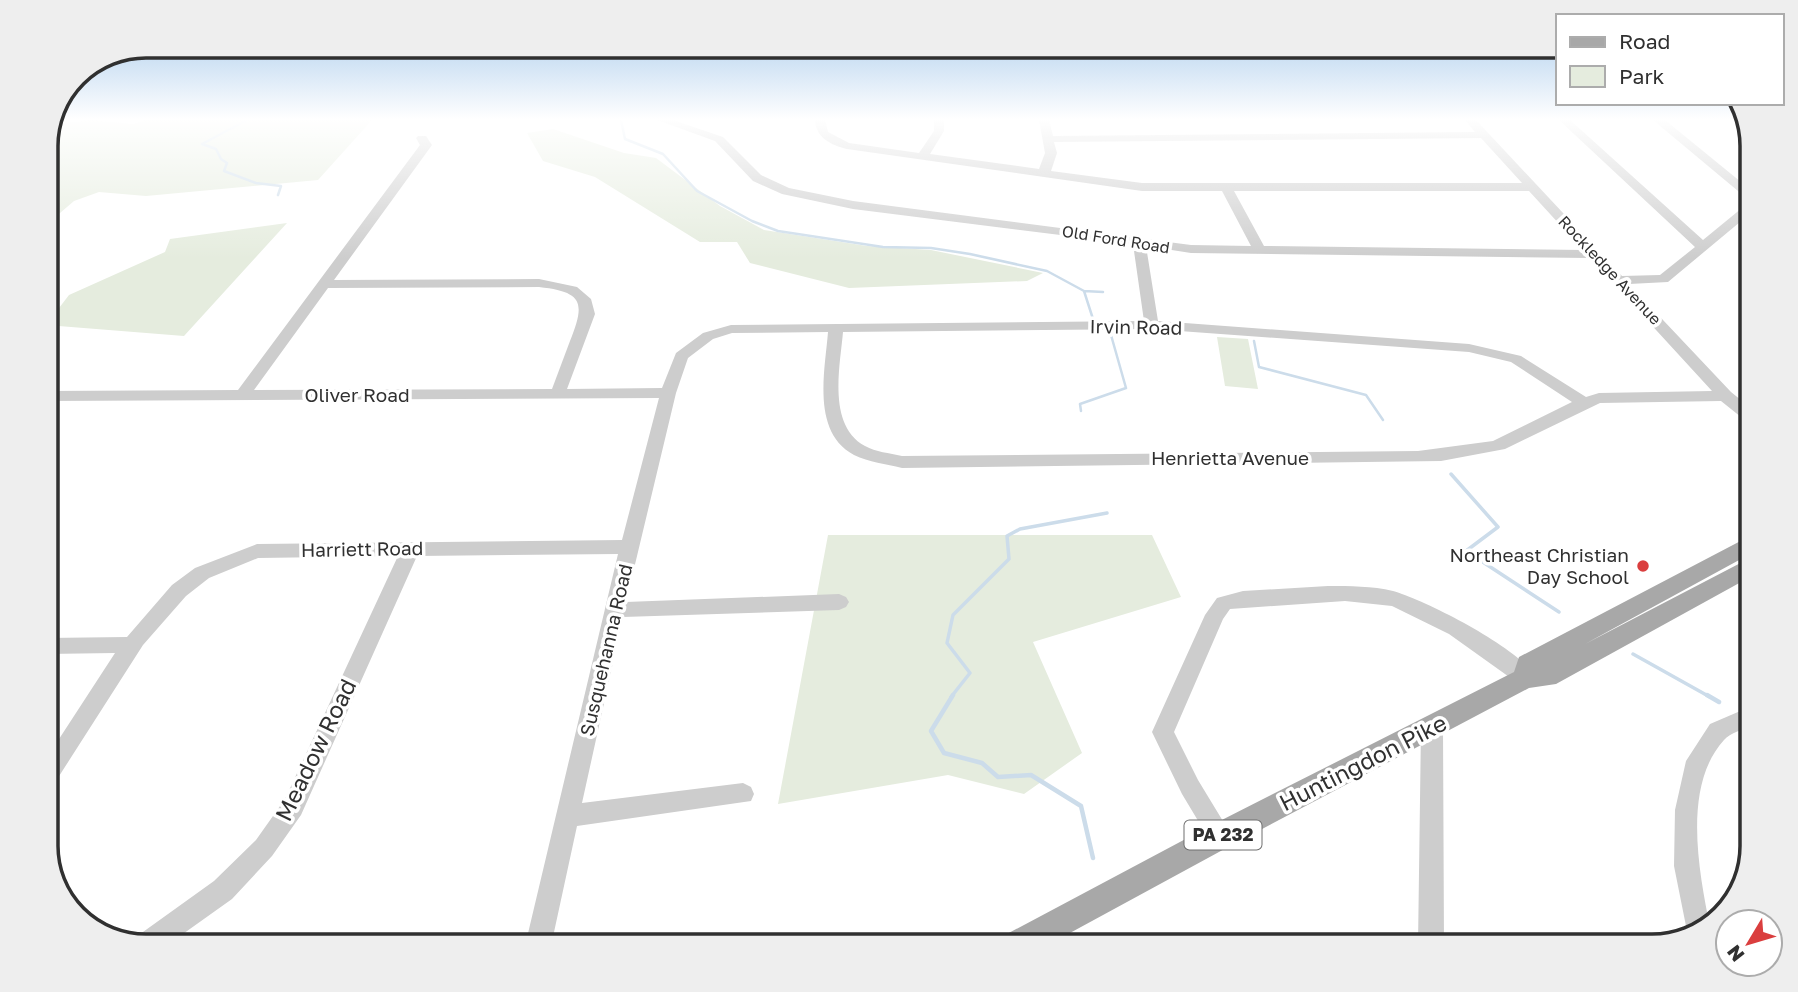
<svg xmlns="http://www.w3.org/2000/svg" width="1798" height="992" viewBox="0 0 1798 992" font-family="'Golos Text',sans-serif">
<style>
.green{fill:#e5ecde}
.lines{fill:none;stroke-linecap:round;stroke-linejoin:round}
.stream-far2{stroke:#ccdcea;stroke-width:2.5}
.stream-far1{stroke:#ccdcea;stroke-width:3.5}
.stream{stroke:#ccdcea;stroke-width:4.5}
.minor{fill:#cdcdcd;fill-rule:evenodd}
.major{fill:#a8a8a8;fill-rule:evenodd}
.poi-dot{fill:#da3e3e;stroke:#fff;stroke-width:2.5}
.labels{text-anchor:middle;stroke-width:7;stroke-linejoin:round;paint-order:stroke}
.far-street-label{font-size:16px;fill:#303030;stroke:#fff}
.shield{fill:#fff;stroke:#6e6e6e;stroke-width:2}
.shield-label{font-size:18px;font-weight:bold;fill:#303030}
.street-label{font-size:19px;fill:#303030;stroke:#fff}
.poi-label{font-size:19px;fill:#303030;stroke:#fff;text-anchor:end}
.near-street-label{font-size:23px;fill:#303030;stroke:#fff}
.rim{fill:none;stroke:#303030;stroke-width:3.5}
</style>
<rect width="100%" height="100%" fill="#fff"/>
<path class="green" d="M 92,120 L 133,124 L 146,120 L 372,120 L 318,180 L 146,196 L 99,192 L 74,201 L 46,225 L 46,139 L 53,124 Z
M 553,129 L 624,153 L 656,158 L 720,206 L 764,230 L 867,246 L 931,250 L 1043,273 L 1027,281 L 849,288 L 750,263 L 737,242 L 700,242 L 595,177 L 543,161 L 527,133 Z
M 287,223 L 184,336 L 46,325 L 69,295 L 165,252 L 170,239 Z
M 1217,337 L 1248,339 L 1258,389 L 1225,386 Z
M 828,535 L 1152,535 L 1181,597 L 1033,642 L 1082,753 L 1024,794 L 948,775 L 778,804 Z"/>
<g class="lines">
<path class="stream-far2" d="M 247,120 L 202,144 L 216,149 L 221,159 L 227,163 L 224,171 L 256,183 L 281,186 L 278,195
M 621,120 L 625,139 L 663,154 L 697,191 L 752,221 L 778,231 L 883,247 L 931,248 L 970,254 L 1047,271 L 1084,291 L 1093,319
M 1084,291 L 1103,292
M 1254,341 L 1259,367 L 1366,395 L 1383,420
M 1081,411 L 1080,404 L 1126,388 L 1111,335"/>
<path class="stream-far1" d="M 1451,474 L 1498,527 L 1466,551 L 1559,612
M 1633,654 L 1710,697
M 951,697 L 970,673 L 947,643 L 953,615 L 1009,559 L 1007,536 L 1020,529 L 1107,513"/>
<path class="stream" d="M 953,695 L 931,731 L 944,753 L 982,763 L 998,777 L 1031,775 L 1081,806 L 1093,858
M 1707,695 L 1719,702
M 1749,730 L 1752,733
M 1118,944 L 1120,946"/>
<path class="minor" d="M 657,120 L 673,120 L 723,137 L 761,175 L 789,188 L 853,201 L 1191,245 L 1251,246 L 1222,191 L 1142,191 L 847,149 C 831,145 816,138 815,120 L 825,120 L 828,132 L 849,143 L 919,153 L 934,131 L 934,120 L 944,120 L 944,131 L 930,154 L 1039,169 L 1045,153 L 1039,120 L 1049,120 L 1053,136 L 1475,132 L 1465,120 L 1476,120 L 1622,276 L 1660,275 L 1695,247 L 1559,120 L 1570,120 L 1703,240 L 1742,208 L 1744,196 L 1653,120 L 1665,120 L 1752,191 L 1752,212 L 1668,282 L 1629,284 L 1731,392 L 1752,409 L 1752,422 L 1746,421 L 1721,401 L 1600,403 L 1505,449 L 1441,461 L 902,468 C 886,464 869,462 854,455 C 811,432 825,371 828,332 L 732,333 L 713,339 L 688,358 L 676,393 L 626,602 L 839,594 L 846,597 L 849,602 L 846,607 L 839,610 L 623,617 L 582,803 L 743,783 L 751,787 L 754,794 L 751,801 L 577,826 L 551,946 L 525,946 L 618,554 L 417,556 L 301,815 L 272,856 L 232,899 L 166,946 L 133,944 L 136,937 L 214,881 L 256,840 L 285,799 L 398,556 L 258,558 L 209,578 L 186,596 L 143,645 L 54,784 L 46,787 L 46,759 L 115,653 L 46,654 L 46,638 L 127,637 L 172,585 L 195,568 L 257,544 L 622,540 L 659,398 L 46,401 L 46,391 L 238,390 L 420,145 L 416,138 L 418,136 L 426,136 L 432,145 L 334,280 L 539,279 L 577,287 L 591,299 L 595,314 L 567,389 L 662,388 L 676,353 L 703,333 L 731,325 L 1144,321 L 1133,244 L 853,209 L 782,194 L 753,181 L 715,141 ZM 1481,138 L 1522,183 L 1142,183 L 1051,171 L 1057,153 L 1054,142 ZM 1234,191 L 1529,191 L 1583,250 L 1264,246 ZM 1146,246 L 1191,253 L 1590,258 L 1712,391 L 1599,393 L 1586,397 L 1521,356 L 1469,344 L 1158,321 ZM 539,287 C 584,292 585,303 570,341 C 564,357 558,373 552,389 L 254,390 L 328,288 ZM 1152,329 L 1469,352 L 1511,362 L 1572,402 L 1493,441 L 1418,451 L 902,456 C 889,453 876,452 865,446 C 827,425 840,367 843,332 Z
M 1328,586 C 1350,586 1372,586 1393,591 C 1425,600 1522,649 1536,678 L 1533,684 L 1526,687 L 1519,684 L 1449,634 L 1392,606 L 1345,601 L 1230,609 L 1223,619 L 1174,732 L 1198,780 L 1232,836 L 1228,844 L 1220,847 L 1212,844 L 1182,794 L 1152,732 L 1205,615 L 1217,598 L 1243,591 Z
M 1752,706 L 1752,725 C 1744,729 1730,733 1724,740 C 1682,786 1699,872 1710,927 L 1688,936 L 1674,866 L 1675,810 L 1686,761 L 1710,724 Z
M 1432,718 L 1440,720 L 1443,727 L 1444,946 L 1418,946 L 1421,727 L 1424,720 Z"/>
<path class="major" d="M 1752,535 L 1752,553 L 1585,644 L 1752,557 L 1752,576 L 1556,684 L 1529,688 L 1230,846 L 1046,946 L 1001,946 L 1005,935 L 1210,826 L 1514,672 L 1519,657 Z"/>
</g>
<linearGradient id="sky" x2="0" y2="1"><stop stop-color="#9dc4e9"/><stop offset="0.46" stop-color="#fff"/><stop offset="1" stop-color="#fff" stop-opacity="0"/></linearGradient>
<rect width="1798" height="259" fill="url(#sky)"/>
<circle class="poi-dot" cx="1643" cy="566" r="7"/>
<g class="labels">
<g class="far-street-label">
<text transform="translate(1116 239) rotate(9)" y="6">Old Ford Road</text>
<text transform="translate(1610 270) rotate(47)" y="6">Rockledge Avenue</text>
</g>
<rect class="shield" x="1184.5" y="820.5" width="77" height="29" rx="5"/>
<g class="shield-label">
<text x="1223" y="841">PA 232</text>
</g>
<g class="street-label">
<text transform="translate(1136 327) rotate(1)" y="7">Irvin Road</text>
<text x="357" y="402">Oliver Road</text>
<text x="1230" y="465">Henrietta Avenue</text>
<text transform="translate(362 549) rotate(-1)" y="7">Harriett Road</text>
<text transform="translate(606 650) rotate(-77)" y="7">Susquehanna Road</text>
</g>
<g class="poi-label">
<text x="1629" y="562">Northeast Christian<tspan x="1629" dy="22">Day School</tspan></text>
</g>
<g class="near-street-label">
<text transform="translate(316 750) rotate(-64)" y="8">Meadow Road</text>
<text transform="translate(1363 763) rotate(-27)" y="8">Huntingdon Pike</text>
</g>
</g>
<path d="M0 0H1798V992H0ZM146 58H1652A88 88 0 0 1 1740 146V846A88 88 0 0 1 1652 934H146A88 88 0 0 1 58 846V146A88 88 0 0 1 146 58Z" fill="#eee" fill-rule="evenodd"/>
<path class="rim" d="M146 58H1652A88 88 0 0 1 1740 146V846A88 88 0 0 1 1652 934H146A88 88 0 0 1 58 846V146A88 88 0 0 1 146 58Z"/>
<rect x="1556" y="14" width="228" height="91" fill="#ffffff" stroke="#acacac" stroke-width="2"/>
<rect x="1570" y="37" width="35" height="10" fill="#a8a8a8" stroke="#acacac" stroke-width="2"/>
<text x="1619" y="49" font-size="21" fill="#303030">Road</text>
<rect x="1570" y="66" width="35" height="21" fill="#e5ecde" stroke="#acacac" stroke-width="2"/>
<text x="1619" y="84" font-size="21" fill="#303030">Park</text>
<g transform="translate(1749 943) rotate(232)"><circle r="33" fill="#ffffff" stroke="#acacac" stroke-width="2"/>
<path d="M0-5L12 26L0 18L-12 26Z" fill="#da3e3e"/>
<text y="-10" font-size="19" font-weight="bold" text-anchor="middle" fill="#303030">N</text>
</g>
</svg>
